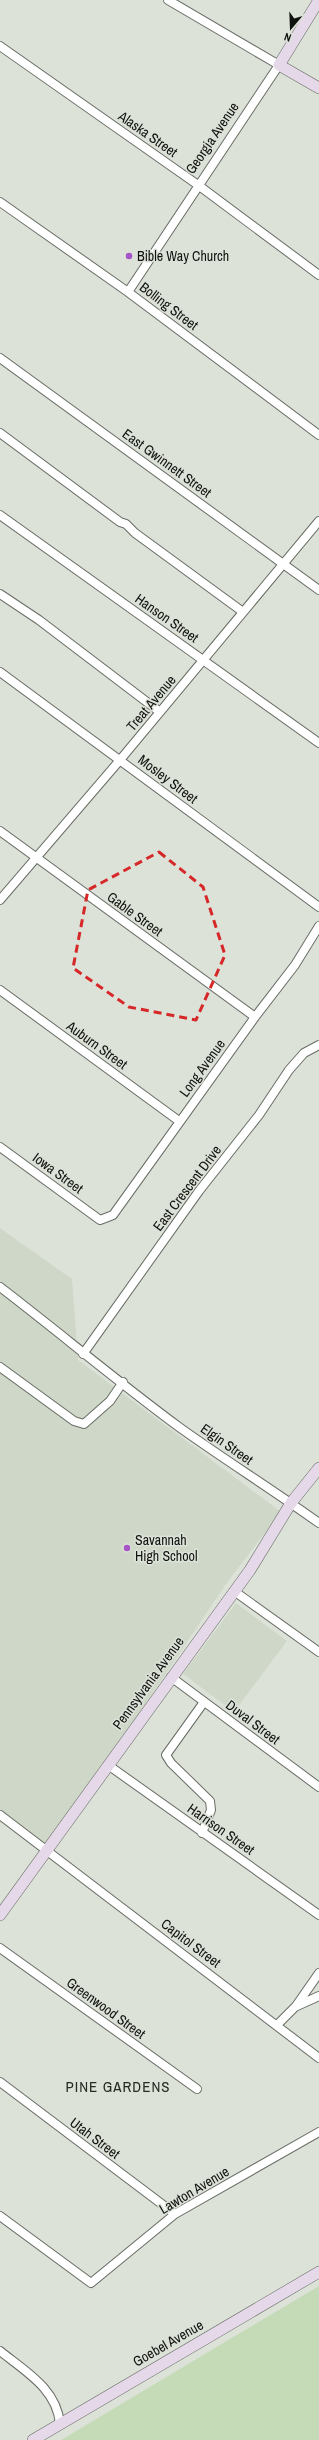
<svg xmlns="http://www.w3.org/2000/svg" width="319" height="2440" viewBox="0 0 319 2440" font-family="'Archivo Narrow',sans-serif">
<style>
.built{fill:#cfd8c8}
.green{fill:#c5dab6}
.lines{fill:none;stroke-linecap:round;stroke-linejoin:round}
.street-casing{stroke:#676c64;stroke-width:10}
.secondary-casing{stroke:#676c64;stroke-width:12}
.street{stroke:#fff;stroke-width:8}
.secondary{stroke:#e5d9e9;stroke-width:11}
.marked{fill:none;stroke:#d62828;stroke-width:3;stroke-dasharray:8 5;stroke-linejoin:round}
.poi-dot{fill:#a655c5;stroke:#dde2d9;stroke-width:1.5}
.labels{text-anchor:middle;stroke-width:3;stroke-linejoin:round;paint-order:stroke}
.street-label{font-size:14px;fill:#10120f;stroke:#dde2d9}
.poi-label{font-size:14px;fill:#10120f;stroke:#dde2d9;text-anchor:start}
.neighbourhood-label{font-size:15px;letter-spacing:1px;fill:#272b24;stroke:#dde2d9}
</style>
<rect width="100%" height="100%" fill="#dde2d9"/>
<path class="built" d="M 0,1228 L 72,1279 L 78,1360 L 281,1512 L 226,1584 L 47,1850 L 0,1815 Z
M 236,1603 L 287,1641 L 234,1712 L 183,1674 Z"/>
<path class="green" d="M 319,2286 L 319,2440 L 61,2440 Z"/>
<g class="lines">
<defs>
<path id="street" d="M 0,46 L 198,185 L 319,275
M 0,202 L 128,292 L 319,435
M 128,292 L 279,65 L 168,0
M 0,358 L 319,590
M 0,433 L 120,522 L 126,524 L 135,533 L 243,612
M 0,515 L 319,743
M 0,594 L 39,620 L 160,712
M 0,672 L 319,907
M 0,831 L 255,1017
M 0,900 L 120,760 L 319,521
M 0,990 L 179,1121
M 0,1147 L 100,1220 L 113,1215 L 255,1017 L 295,965 L 319,926
M 0,1287 C 60,1333 118,1382 179,1427 C 225,1460 273,1490 319,1523
M 83,1354 L 199,1191 L 259,1115 L 289,1070 L 304,1053 L 319,1045
M 0,1367 L 74,1421 L 84,1424 L 110,1401 L 123,1382
M 234,1591 L 319,1652
M 171,1677 L 319,1787
M 108,1765 L 319,1915
M 0,1815 L 319,2058
M 202,1833 L 211,1810 L 210,1801 L 171,1763 L 166,1755 L 204,1702
M 0,1948 L 197,2089
M 297,2006 L 319,1996
M 277,2025 L 296,2006 L 319,1973
M 0,2082 L 175,2214
M 0,2216 L 91,2283 L 175,2214 L 319,2132
M 0,2351 C 25,2371 57,2389 60,2424"/>
<path id="secondary" d="M 319,0 L 279,65 L 319,88
M 0,1915 L 250,1570 L 291,1503 L 319,1468
M 33,2440 L 319,2272"/>
</defs>
<use href="#street" class="street-casing"/>
<use href="#secondary" class="secondary-casing"/>
<use href="#street" class="street"/>
<use href="#secondary" class="secondary"/>
</g>
<path class="marked" d="M 159,852 L 203,887 L 225,955 L 196,1020 L 129,1007 L 73,968 L 88,890 Z"/>
<g class="poi-dot">
<circle cx="129" cy="256" r="4"/>
<circle cx="127" cy="1548" r="4"/>
</g>
<g class="labels">
<g class="street-label">
<text transform="translate(148 134) rotate(35)" y="5">Alaska Street</text>
<text transform="translate(212 138) rotate(-56)" y="5">Georgia Avenue</text>
<text transform="translate(169 306) rotate(37)" y="5">Bolling Street</text>
<text transform="translate(167 463) rotate(36)" y="5">East Gwinnett Street</text>
<text transform="translate(167 618) rotate(35)" y="5">Hanson Street</text>
<text transform="translate(151 703) rotate(-50)" y="5">Treat Avenue</text>
<text transform="translate(168 779) rotate(37)" y="5">Mosley Street</text>
<text transform="translate(135 914) rotate(36)" y="5">Gable Street</text>
<text transform="translate(97 1045) rotate(36)" y="5">Auburn Street</text>
<text transform="translate(202 1068) rotate(-54)" y="5">Long Avenue</text>
<text transform="translate(58 1173) rotate(36)" y="5">Iowa Street</text>
<text transform="translate(187 1188) rotate(-53)" y="5">East Crescent Drive</text>
<text transform="translate(227 1444) rotate(35)" y="5">Elgin Street</text>
<text transform="translate(148 1683) rotate(-54)" y="5">Pennsylvania Avenue</text>
<text transform="translate(253 1722) rotate(37)" y="5">Duval Street</text>
<text transform="translate(221 1829) rotate(35)" y="5">Harrison Street</text>
<text transform="translate(191 1943) rotate(37)" y="5">Capitol Street</text>
<text transform="translate(106 2008) rotate(36)" y="5">Greenwood Street</text>
<text transform="translate(95 2138) rotate(37)" y="5">Utah Street</text>
<text transform="translate(194 2190) rotate(-31)" y="5">Lawton Avenue</text>
<text transform="translate(168 2343) rotate(-30)" y="5">Goebel Avenue</text>
</g>
<g class="poi-label">
<text x="137" y="261">Bible Way Church</text>
<text x="135" y="1545">Savannah<tspan x="135" dy="16">High School</tspan></text>
</g>
<g class="neighbourhood-label">
<text x="118" y="2092">PINE GARDENS</text>
</g>
</g>
<g transform="translate(291 28) rotate(199)" stroke="#dde2d9" stroke-width="3" paint-order="stroke">
<path d="M0-3L7 15L0 10L-7 15Z" fill="#10120f"/>
<text y="-6" font-size="11" font-weight="bold" text-anchor="middle" fill="#10120f">N</text>
</g>
</svg>
